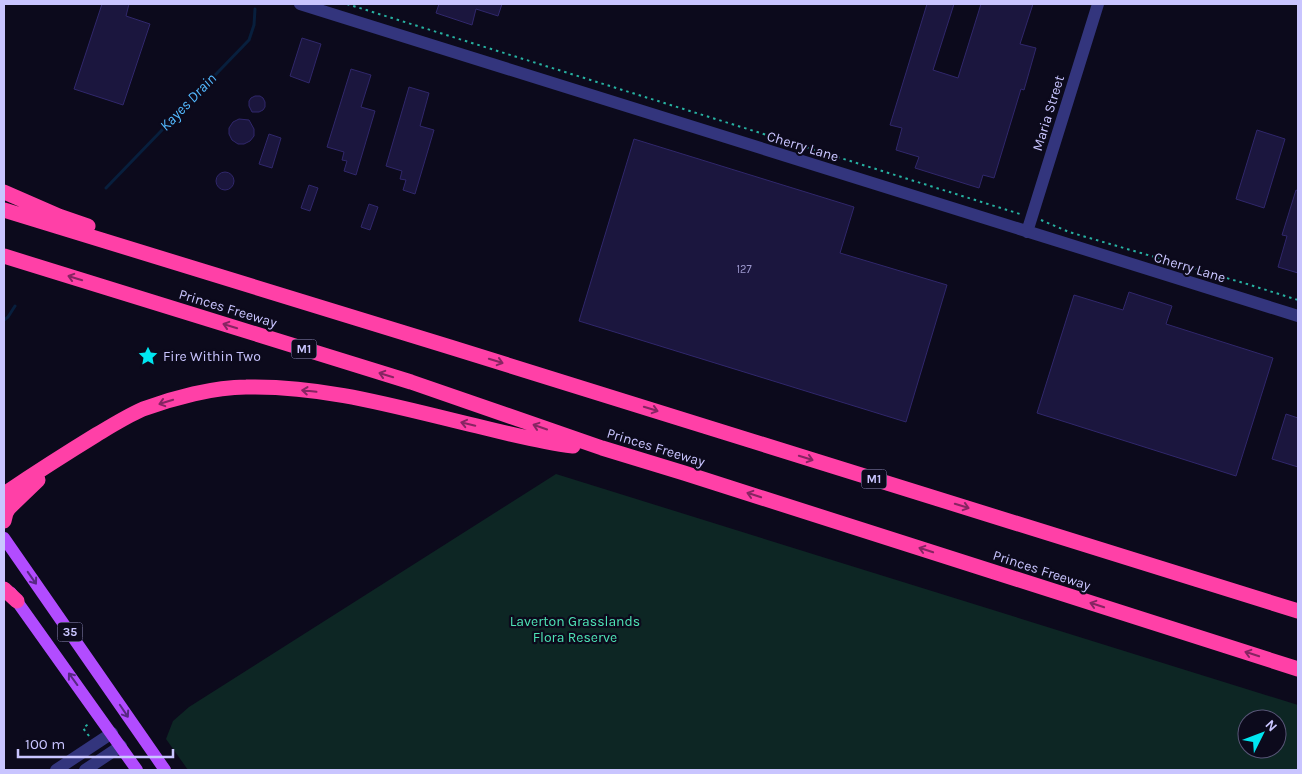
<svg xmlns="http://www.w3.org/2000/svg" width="1302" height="774" viewBox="0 0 1302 774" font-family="Karla,sans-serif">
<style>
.green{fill:#0d2624;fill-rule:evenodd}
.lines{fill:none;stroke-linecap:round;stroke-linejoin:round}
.stream{stroke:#081f3d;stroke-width:3}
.building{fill:#1b163e;stroke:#30276b}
.path{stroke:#27b1a1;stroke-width:2;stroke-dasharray:2.5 4;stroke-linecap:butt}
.minor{stroke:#33357d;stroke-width:12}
.major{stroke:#b24cff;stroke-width:12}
.highway{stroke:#ff40a7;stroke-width:15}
.oneway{stroke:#862562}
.oneway2{stroke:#572882}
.labels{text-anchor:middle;stroke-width:4.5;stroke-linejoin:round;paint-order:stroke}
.number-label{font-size:11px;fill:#9e99cf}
.shield{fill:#0c0a1c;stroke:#908dbb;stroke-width:1}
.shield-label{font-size:12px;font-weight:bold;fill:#c9c5ff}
.street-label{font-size:14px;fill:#c9c5ff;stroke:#0c0a1c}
.poi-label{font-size:14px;fill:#c9c5ff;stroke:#0c0a1c;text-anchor:start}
.park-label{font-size:14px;fill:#4ee3b5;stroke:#0c0a1c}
.water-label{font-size:15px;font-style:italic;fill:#53b9ff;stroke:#0c0a1c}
</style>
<rect width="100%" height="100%" fill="#0c0a1c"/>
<path class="green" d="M 556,474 L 1298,705 L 1298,770 L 188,770 L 166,739 L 173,721 L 189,707 ZM 1247,719 L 1277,719 L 1277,749 L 1247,749 Z"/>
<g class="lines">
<path class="stream" d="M 106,188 L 249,40 L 254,25 L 255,9
M 4,320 L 8,317 L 15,306"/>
</g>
<path class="building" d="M 102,4 L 129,4 L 126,16 L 150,24 L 123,105 L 74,89 Z
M 439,4 L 502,4 L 498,16 L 476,9 L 472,25 L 436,13 Z
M 927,4 L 954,4 L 933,70 L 958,78 L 981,4 L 1033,4 L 1020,44 L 1036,48 L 1024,90 L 1021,89 L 994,178 L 983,175 L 979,188 L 915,168 L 919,157 L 896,150 L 902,128 L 890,125 Z
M 302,38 L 321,44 L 309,83 L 290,76 Z
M 351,69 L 371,75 L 361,107 L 375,111 L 356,175 L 344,171 L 347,161 L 342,160 L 344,152 L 327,147 Z
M 409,87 L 429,93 L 420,126 L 434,130 L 415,194 L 403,190 L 406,180 L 400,179 L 402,171 L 386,166 Z
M 255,96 L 260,96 L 263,98 L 265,102 L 265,107 L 263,110 L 259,112 L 252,112 L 249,106 L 249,101 L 251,98 Z
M 239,119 L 249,120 L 254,129 L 254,136 L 250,141 L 244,144 L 238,144 L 232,140 L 229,134 L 229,128 L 233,122 Z
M 1257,130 L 1285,139 L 1264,208 L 1236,199 Z
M 269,134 L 281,138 L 272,168 L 259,164 Z
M 634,139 L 854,207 L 840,253 L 947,285 L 906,422 L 579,321 Z
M216 181a9 9 0 1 1 18 0a9 9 0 1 1-18 0Z
M 309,185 L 318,188 L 310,211 L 301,208 Z
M 1296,190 L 1298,191 L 1298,273 L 1278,267 L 1287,236 L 1282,235 Z
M 369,204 L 378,207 L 370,230 L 361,227 Z
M 1129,292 L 1172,306 L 1166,324 L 1273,358 L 1236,476 L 1037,413 L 1074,295 L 1123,310 Z
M 1286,414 L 1298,418 L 1298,467 L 1272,459 Z"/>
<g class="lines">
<path class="path" d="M 347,4 L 1020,214
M 1041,220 L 1069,232 L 1247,284 L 1298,300
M 89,736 L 83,728 L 90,723"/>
<path class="minor" d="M 300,4 L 1298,316
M 1027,232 L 1098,4
M 56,770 L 112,733
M 85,770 L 121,746"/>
<path class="major" d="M 4,538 L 165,770
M 11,593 L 137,770"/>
<path class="highway" d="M 4,192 L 59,216 L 88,226
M 4,210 L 450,347 L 1298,611
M 4,256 L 411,382 L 602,448 L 684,473 L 1298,669
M 4,494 C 34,474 65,454 96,435 C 111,426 127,416 143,409 C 173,398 214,387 246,387 C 324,385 401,408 477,426 C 509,434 541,442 573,446
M 4,521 L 6,513 L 9,508 L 38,480
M 4,589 L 17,601"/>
</g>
<defs><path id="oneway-shaft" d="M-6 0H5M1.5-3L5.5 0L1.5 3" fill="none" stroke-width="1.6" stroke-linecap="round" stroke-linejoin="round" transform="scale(1.25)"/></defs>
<g class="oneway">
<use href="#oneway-shaft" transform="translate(75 278) rotate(-163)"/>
<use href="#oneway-shaft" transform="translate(230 326) rotate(-163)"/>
<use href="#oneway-shaft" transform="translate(496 361) rotate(17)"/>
<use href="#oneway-shaft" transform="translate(386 375) rotate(-163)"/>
<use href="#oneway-shaft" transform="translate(309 391) rotate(-174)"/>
<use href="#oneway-shaft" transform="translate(166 402) rotate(163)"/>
<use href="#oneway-shaft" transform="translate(651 409) rotate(17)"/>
<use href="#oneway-shaft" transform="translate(468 424) rotate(-166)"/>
<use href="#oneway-shaft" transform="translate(540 427) rotate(-161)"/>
<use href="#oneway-shaft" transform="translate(806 458) rotate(17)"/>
<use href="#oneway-shaft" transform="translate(754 495) rotate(-162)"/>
<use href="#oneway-shaft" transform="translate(962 506) rotate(17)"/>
<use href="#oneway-shaft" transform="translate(926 550) rotate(-162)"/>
<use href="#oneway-shaft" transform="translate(1097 605) rotate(-162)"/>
<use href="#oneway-shaft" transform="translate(1252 654) rotate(-162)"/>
</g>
<g class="oneway2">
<use href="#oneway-shaft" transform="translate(32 578) rotate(55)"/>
<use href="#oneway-shaft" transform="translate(73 679) rotate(-126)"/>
<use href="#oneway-shaft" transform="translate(124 711) rotate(56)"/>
</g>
<defs>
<symbol id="sight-bare" viewBox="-9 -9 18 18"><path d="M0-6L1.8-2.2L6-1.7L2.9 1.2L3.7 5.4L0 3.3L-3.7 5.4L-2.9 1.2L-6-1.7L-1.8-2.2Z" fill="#00e6f0" stroke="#0c0a1c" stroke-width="2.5" paint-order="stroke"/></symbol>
</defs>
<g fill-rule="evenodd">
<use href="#sight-bare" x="134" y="342" width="28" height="28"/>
</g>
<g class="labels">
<g class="number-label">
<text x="744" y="273">127</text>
</g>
<g class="shield">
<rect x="291.5" y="339.5" width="25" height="19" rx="4"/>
<rect x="861.5" y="469.5" width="25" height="19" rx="4"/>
<rect x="57.5" y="622.5" width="25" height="19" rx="4"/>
</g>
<g class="shield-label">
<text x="304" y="353">M1</text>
<text x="874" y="483">M1</text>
<text x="70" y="636">35</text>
</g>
<g class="street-label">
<text transform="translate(1048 113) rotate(-73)" y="5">Maria Street</text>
<text transform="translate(803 146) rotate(17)" y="5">Cherry Lane</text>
<text transform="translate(1190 267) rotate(17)" y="5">Cherry Lane</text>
<text transform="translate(228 308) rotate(17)" y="5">Princes Freeway</text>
<text transform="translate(656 447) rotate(17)" y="5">Princes Freeway</text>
<text transform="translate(1042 570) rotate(18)" y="5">Princes Freeway</text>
</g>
<g class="poi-label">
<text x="163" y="361">Fire Within Two</text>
</g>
<g class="park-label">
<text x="575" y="626">Laverton Grasslands<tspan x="575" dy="16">Flora Reserve</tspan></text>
</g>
<g class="water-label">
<text transform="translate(188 102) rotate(-46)" y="5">Kayes Drain</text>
</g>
</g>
<rect width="1302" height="774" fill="none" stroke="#c9c5ff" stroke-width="10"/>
<g transform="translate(1262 734) rotate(48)"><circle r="24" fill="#0c0a1c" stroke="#585577"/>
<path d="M0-4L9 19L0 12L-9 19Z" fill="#00e6f0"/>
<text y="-8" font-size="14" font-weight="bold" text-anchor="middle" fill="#c9c5ff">N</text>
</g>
<path d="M18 749v8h155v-8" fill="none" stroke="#c9c5ff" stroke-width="2.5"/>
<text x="25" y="749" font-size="15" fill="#c9c5ff" stroke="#0c0a1c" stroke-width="4" paint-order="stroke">100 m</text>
</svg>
